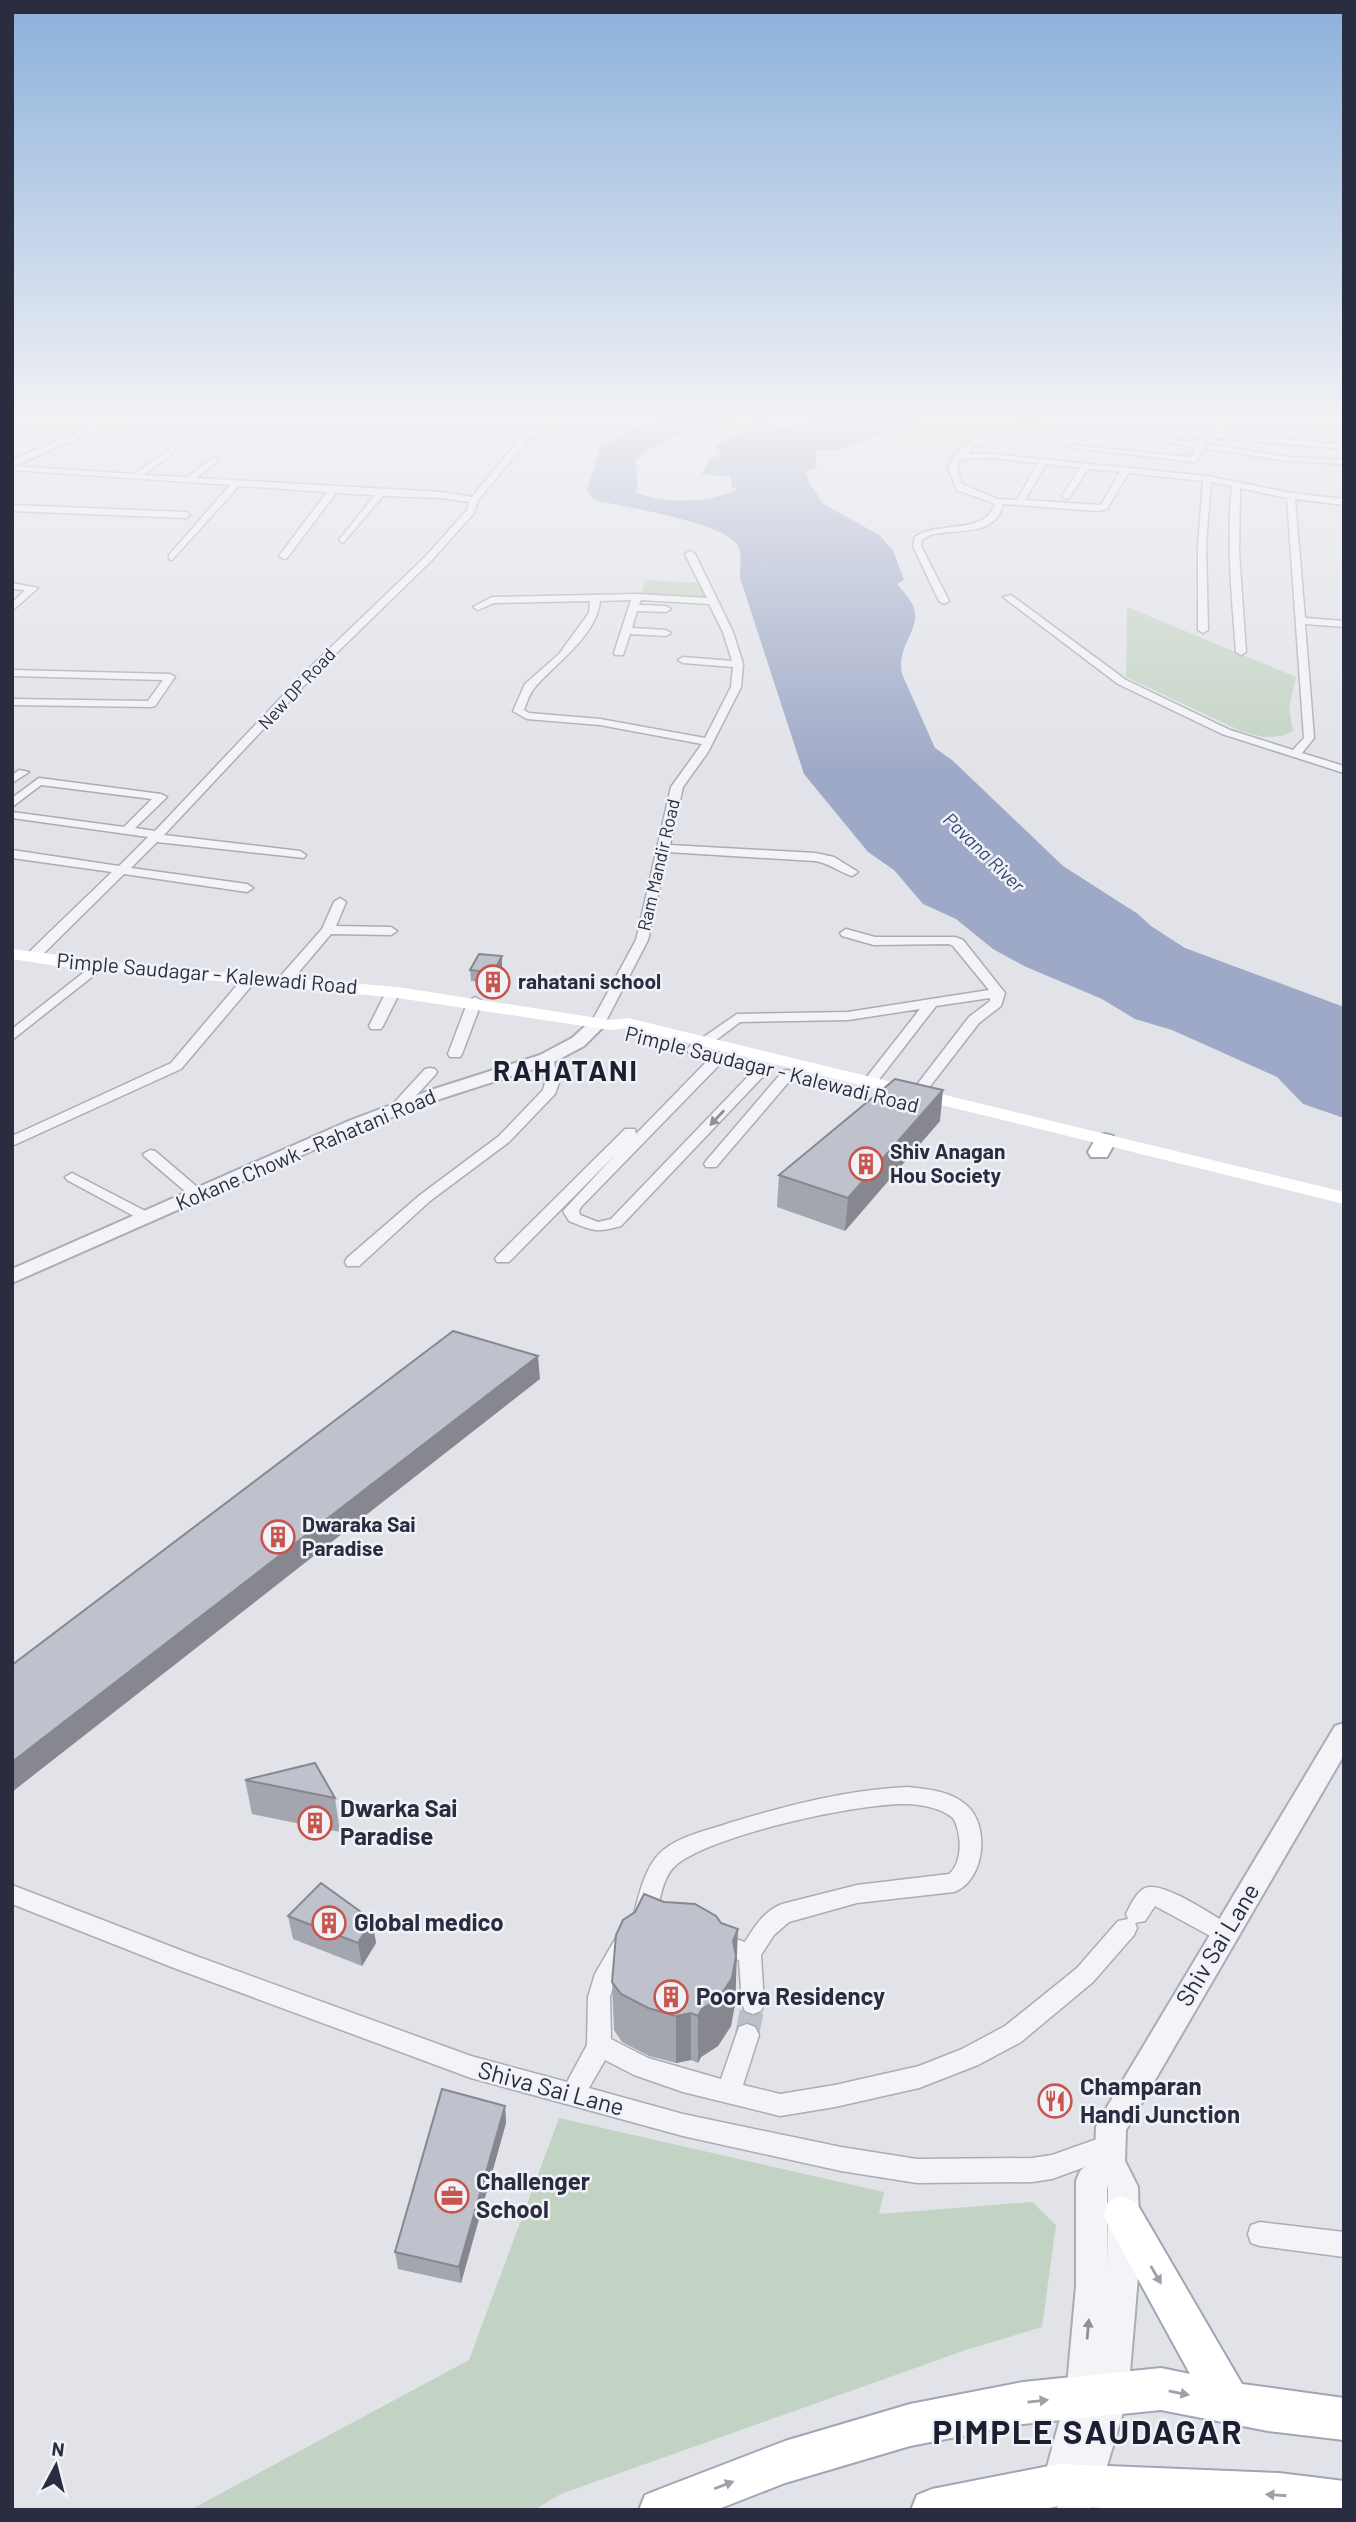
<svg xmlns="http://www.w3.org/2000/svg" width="1356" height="2522" viewBox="0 0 1356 2522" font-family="Barlow,sans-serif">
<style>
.green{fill:#c3d3c3}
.water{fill:#9ea9c7;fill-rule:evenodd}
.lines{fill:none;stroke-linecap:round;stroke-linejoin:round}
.minor-tunnel{stroke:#bcbfc7;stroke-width:24;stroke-dasharray:24 12;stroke-linecap:butt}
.minor-casing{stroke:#aaacb6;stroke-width:3}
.tertiary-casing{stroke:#aaacb6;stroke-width:4}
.primary-casing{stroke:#a1a5b4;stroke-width:4}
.minor{fill:#f4f4f8;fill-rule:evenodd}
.tertiary{fill:#f4f4f8;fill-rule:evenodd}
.secondary{fill:#fff;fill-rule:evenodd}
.primary{fill:#fff;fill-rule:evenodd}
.wall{fill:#a4a6af}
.shaded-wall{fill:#86878f}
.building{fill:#bfc1cc;stroke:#86878f;stroke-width:2}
.oneway{fill:#8f909c}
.oneway2{fill:#9fa0a9}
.labels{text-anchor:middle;stroke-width:5;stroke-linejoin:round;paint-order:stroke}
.far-street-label{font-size:18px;fill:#2a2d40;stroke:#f1f2f7}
.far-water-label{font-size:19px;font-style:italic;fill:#364472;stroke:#f1f2f7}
.street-label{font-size:21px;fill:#2a2d40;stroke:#f1f2f7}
.poi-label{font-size:21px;font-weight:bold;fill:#2a2d40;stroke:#f1f2f7;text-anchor:start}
.near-poi-label{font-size:24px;font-weight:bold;fill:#2a2d40;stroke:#f1f2f7;text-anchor:start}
.near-street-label{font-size:24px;fill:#2a2d40;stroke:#f1f2f7}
.district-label{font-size:28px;font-weight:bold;letter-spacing:2px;fill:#1c1f31;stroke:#f1f2f7}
.near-district-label{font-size:33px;font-weight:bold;letter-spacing:2px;fill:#1c1f31;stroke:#f1f2f7}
</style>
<rect width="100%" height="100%" fill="#e1e3e9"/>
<path class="green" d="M 925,419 L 1055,419 L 998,433 L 953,452 L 874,441 L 918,425 Z
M 645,580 L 702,583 L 711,600 L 640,596 Z
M 1127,607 L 1296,677 L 1289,708 L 1293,731 L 1282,736 L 1263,737 L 1241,731 L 1126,677 Z
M 559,2118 L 884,2192 L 879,2214 L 1032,2202 L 1056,2225 L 1042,2327 L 966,2350 L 561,2494 L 534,2510 L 190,2510 L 469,2360 Z"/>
<path class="water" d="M 667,419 L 773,419 L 770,420 L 770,423 L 783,427 L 809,422 L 806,419 L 924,420 L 838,450 L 815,450 L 817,467 L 806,472 C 808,484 817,492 822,503 L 879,535 L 893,550 L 904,580 L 897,584 C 903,591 911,599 914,608 C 921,630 896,646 902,674 L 935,748 L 952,760 L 1063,866 L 1138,914 L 1151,926 L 1185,948 L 1344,1007 L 1344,1118 L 1303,1104 L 1277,1077 L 1172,1030 L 1135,1019 L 1102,999 L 1024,966 L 993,949 L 956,919 L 923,904 L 894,870 L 868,852 L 804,774 L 740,578 C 740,569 742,553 738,546 C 725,522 624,507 594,500 L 587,490 L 601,446 L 643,425 ZM 751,420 L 756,427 L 752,432 L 739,433 L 717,444 L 716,448 L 722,455 L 710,458 L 702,475 L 729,476 L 732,480 L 731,487 L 737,489 C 710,504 663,504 635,492 L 638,488 L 636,461 L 647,450 L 694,426 Z"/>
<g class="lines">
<path class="minor-tunnel" d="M 747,2035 L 753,2004"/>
<defs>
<path id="minor" d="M 31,419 L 53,419 L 102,426 L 98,428 Z
M 552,419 L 561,419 L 529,439 L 478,500 L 474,513 L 432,560 L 314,675 L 164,835 L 300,851 L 306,855 L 304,858 L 157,842 L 131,868 L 247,884 L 253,888 L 247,892 L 124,874 L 37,960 L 27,960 L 27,954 L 112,872 L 12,858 L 12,850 L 119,866 L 148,837 L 12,818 L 12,812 L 124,827 L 152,799 L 41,785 L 12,807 L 12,798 L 39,778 L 161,794 L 167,797 L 165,799 L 135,828 L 155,831 L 306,671 L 426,556 L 467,510 L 469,502 L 441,498 L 383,496 L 343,543 L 339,540 L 375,495 L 336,493 L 287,558 L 284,559 L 279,556 L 327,492 L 239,486 L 172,560 L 169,559 L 169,555 L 230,485 L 12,470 L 12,466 L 134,474 L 168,451 L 171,455 L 143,475 L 187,477 L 215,457 L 218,461 L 196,478 L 441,492 L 472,497 L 523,435 Z
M 1222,419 L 1230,419 L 1222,434 L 1308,441 L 1315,427 L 1315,419 L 1323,419 L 1323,425 L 1344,427 L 1344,431 L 1322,430 L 1316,442 L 1344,445 L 1344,449 L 1203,437 L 1207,439 L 1205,444 L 1289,457 L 1344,460 L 1344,464 L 1289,461 L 1203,448 L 1198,460 L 1194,462 L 1066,447 L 1070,445 L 1191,457 L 1195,447 L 1159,440 L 1163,438 L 1197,443 L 1203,437 L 1145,431 L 1097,432 L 1021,428 L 1003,433 L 973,447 L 968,454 L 991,454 L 1207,476 L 1291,493 L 1344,499 L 1344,505 L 1295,499 L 1305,618 L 1344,621 L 1344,627 L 1305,624 L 1314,738 L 1302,753 L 1344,766 L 1344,773 L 1222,734 L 1118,684 L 1003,597 L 1011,595 L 1126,680 L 1230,730 L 1293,750 L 1304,738 L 1287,498 L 1240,488 L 1239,552 L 1246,652 L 1241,655 L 1236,652 C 1232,597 1226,541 1232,486 L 1211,482 L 1206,544 L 1208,630 L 1203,633 L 1198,630 L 1198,544 L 1203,481 L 1128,473 L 1107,509 L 1098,511 L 1003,504 C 996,538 956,528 930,535 L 922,540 L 921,546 L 949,601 L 944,604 L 939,601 L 913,546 L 915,537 C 940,520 982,536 995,505 L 993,503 L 957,490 L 948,468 C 955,445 998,425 1022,424 C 1047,422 1072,427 1097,428 C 1113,428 1129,426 1145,427 C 1168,427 1192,431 1215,433 ZM 991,458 L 1038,463 L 1017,500 L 997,499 L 962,484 L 957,468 L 961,459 ZM 1046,464 L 1080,468 L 1062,496 L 1066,499 L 1069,498 L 1088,469 L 1120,472 L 1101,505 L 1025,500 Z
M 12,505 L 186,512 L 190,515 L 186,518 L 12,511 Z
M 690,551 L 695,554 L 733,632 L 743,664 L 741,687 L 708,752 L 683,787 L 670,845 L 815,853 L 834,857 L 858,872 L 852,876 C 839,872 829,863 815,861 L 668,852 L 648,940 L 605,1023 L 598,1027 L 591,1023 L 636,940 L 671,787 L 702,744 L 600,725 L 527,719 L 513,711 L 525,684 L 559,654 L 589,613 L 590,601 L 494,603 L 478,610 L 473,607 L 492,597 L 637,594 L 707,598 L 685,554 ZM 631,600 L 614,653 L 615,655 L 623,655 L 630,634 L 666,636 L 671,633 L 666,630 L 632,628 L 637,611 L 666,612 L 671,609 L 666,606 L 639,605 L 641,600 L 709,604 L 723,632 L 732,661 L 683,657 L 678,660 L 683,663 L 733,667 L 731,687 L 705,738 L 600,719 L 529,713 L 524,710 C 527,702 530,692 536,686 C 557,662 597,635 600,601 Z
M 12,583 L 38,588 L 12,611 L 12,603 L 25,590 L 12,589 Z
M 12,670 L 170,674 L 175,677 L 155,706 L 151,707 L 12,705 L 12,699 L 148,701 L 163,680 L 12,676 Z
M 19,770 L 29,772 L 12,783 L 12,775 Z
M 340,898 L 346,902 L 336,926 L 391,927 L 397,931 L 391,935 L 331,934 L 287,986 L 277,986 L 277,980 L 322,929 L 334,902 Z
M 846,929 L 875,937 L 955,937 L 963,940 L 1005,993 L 1001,1006 L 979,1023 L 921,1098 L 911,1098 L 909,1095 L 969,1017 L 990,1001 L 990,998 L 936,1006 L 874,1086 L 869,1087 L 862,1083 L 920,1009 L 848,1020 L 740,1022 L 699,1053 L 689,1053 L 687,1050 L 689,1047 L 737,1014 L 848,1012 L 989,990 L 953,946 L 949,944 L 874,945 L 842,936 L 840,933 Z
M 97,962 L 102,963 L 102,969 L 12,1040 L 12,1029 Z
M 248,977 L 253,978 L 253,984 L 181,1069 L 12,1146 L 12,1136 L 171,1063 L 243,978 Z
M 393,988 L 400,992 L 383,1026 L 381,1029 L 371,1029 L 369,1026 L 386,992 Z
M 475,997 L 482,1001 L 462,1054 L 460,1057 L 450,1057 L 448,1054 L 468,1001 Z
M 719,1053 L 724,1054 L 726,1057 L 724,1060 L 581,1207 L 579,1211 L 580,1215 L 598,1222 L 611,1219 L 759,1065 L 764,1064 L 771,1068 L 621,1226 C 596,1233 593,1231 569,1221 L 563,1211 L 616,1154 L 509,1262 L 497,1262 L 495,1259 L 497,1256 L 625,1129 L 635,1129 L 636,1134 L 714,1054 Z
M 546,1055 L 553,1059 L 559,1083 L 555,1094 L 509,1142 L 430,1201 L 359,1266 L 347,1266 L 345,1262 L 347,1258 L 420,1195 L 499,1136 L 543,1090 L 545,1083 L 539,1059 Z
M 430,1068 L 435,1069 L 437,1072 L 435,1075 L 401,1112 L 391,1112 L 389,1109 L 391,1106 L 425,1069 Z
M 788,1070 L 795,1074 L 793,1077 L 716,1167 L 706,1167 L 704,1164 L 706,1161 L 783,1071 Z
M 150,1150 L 155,1151 L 203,1192 L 206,1195 L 203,1198 L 193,1198 L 145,1157 L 143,1154 Z
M 72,1173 L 153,1215 L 156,1218 L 148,1223 L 143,1221 L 67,1180 L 65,1177 Z
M 908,1787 C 927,1789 950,1791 965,1804 C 991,1824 985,1881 954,1892 L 857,1903 L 789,1922 L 774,1935 L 761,1955 L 764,2004 L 761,2011 L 753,2014 L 745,2011 L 742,2004 L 739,1960 L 721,1954 L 718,1947 L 721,1940 L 729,1937 L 745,1942 C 755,1926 764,1911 782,1904 L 857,1885 L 949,1874 C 963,1863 962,1833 953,1818 C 941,1808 924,1805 908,1804 C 861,1802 711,1835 676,1865 C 660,1879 661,1905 652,1924 L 644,1927 L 636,1924 L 633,1917 C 639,1896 644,1869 660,1853 C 678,1836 706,1831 729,1823 C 788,1805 846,1790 908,1787 Z
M 12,1885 L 188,1953 L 471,2056 L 567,2082 L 587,2045 L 588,1997 L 595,1974 L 617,1936 L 625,1933 L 633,1936 L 636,1943 L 616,1977 L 610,1997 L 611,2039 L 648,2058 L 721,2079 L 739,2027 L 747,2024 L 755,2027 L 759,2035 L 743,2085 L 780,2094 L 835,2085 L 919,2066 L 962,2049 L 1005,2026 L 1077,1968 L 1118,1921 L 1128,1919 L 1126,1914 C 1130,1906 1136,1892 1145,1888 C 1163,1880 1215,1917 1233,1927 L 1236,1934 L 1233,1941 L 1225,1944 L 1155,1906 L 1145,1921 L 1135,1923 L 1137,1928 L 1134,1935 L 1093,1982 L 1021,2042 L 978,2065 L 919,2088 L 835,2107 L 780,2116 L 683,2092 L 634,2075 L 605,2060 L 589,2088 L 683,2114 L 841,2147 L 917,2159 L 1032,2158 L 1052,2155 L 1111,2134 L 1120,2138 L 1123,2146 L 1120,2154 L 1052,2179 L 1032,2182 L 917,2183 L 841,2171 L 683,2136 L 471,2078 L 174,1968 L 12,1904 Z
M 1260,2222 L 1344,2232 L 1344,2257 L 1260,2246 L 1251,2243 L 1248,2234 L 1251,2225 Z"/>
<path id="tertiary" d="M 108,419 L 120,419 L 12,467 L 12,460 Z
M 598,1018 L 606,1023 L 604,1026 L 584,1046 L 552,1063 L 443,1098 L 363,1128 L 12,1283 L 12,1269 L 351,1120 L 431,1090 L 540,1055 L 572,1038 L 592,1020 Z
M 1344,1723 L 1344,1755 L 1126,2130 L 1125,2161 L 1138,2187 L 1140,2253 L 1128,2396 L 1101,2486 L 1090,2510 L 1056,2510 L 1058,2505 L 1049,2501 L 1042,2485 L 1066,2397 L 1076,2286 L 1076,2181 L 1080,2171 L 1095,2157 L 1096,2127 L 1101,2117 L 1335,1726 ZM 1107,2186 L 1108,2189 L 1108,2273 Z"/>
<path id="primary" d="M 1105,1134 L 1113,1136 L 1116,1141 L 1107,1157 L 1091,1157 L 1088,1152 L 1097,1136 Z
M 1122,2196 L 1136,2202 L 1242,2384 L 1344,2398 L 1344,2440 L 1268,2431 L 1161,2410 L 1023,2424 L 910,2446 L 785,2483 L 716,2510 L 639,2510 L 645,2495 L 660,2489 L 785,2441 L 910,2404 L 1023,2382 L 1161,2368 L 1190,2374 L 1103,2215 L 1108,2202 Z
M 1059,2464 L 1279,2473 L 1344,2481 L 1344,2510 L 1144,2510 L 1059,2506 L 1041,2510 L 911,2510 L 917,2495 L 932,2489 Z"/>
</defs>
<use href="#minor" class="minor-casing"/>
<use href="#tertiary" class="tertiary-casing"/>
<use href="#primary" class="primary-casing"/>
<use href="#minor" class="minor"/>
<use href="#tertiary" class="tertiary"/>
<path class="secondary" d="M 12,949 L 145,966 L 398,987 L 610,1020 L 628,1018 L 1344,1192 L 1344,1204 L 628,1028 L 610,1030 L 398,998 L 56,966 L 12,959 Z"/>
<use href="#primary" class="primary"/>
</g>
<path class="wall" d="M 502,956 L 502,967 L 493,983 L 471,981 L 470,970 Z
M 940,1121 L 845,1231 L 777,1207 L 779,1175 Z
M 245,1780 L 335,1798 L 340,1832 L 252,1814 Z
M 664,1902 L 736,1977 L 735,2004 L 731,2026 L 718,2046 L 701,2057 L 698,2063 L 691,2060 L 676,2063 L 649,2056 L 622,2042 L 614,2030 L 612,1982 Z
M 288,1916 L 372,1920 L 376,1943 L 362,1966 L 293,1939 Z
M 505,2106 L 506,2123 L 461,2283 L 398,2269 L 395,2252 Z"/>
<path class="shaded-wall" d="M 502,956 L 502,967 L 493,983 L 493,973 Z
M 943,1090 L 940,1121 L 845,1231 L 848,1198 Z
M 538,1356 L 540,1379 L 12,1792 L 12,1762 Z
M 372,1920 L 376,1943 L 362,1966 L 358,1943 Z
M 738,1929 L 735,2004 L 731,2026 L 718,2046 L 701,2057 L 698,2063 L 698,2016 Z
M 691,2013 L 691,2060 L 676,2063 L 676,2016 Z
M 505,2106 L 506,2123 L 461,2283 L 459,2267 Z"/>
<path class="building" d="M 479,954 L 502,956 L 493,973 L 470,970 Z
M 895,1079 L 943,1090 L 848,1198 L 779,1175 Z
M 453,1331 L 538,1356 L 12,1762 L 12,1665 Z
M 315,1763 L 335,1798 L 245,1780 Z
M 321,1883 L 372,1920 L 358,1943 L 288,1916 Z
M 644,1894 L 664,1902 L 695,1904 L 716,1916 L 721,1923 L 738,1929 L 733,1941 L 736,1956 L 732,1978 L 719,1998 L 702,2009 L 698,2016 L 691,2013 L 676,2016 L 648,2008 L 621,1994 L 612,1982 L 616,1935 L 623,1920 L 635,1912 Z
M 442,2089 L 505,2106 L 459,2267 L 395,2252 Z"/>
<defs><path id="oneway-solid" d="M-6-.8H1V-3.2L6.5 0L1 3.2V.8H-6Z" transform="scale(1.75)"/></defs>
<g class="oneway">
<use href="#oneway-solid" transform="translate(717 1118) rotate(133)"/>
<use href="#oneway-solid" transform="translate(1088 2329) rotate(-85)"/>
</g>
<g class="oneway2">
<use href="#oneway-solid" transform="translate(1156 2275) rotate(60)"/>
<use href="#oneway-solid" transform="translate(1179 2393) rotate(11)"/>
<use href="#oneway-solid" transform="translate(1038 2401) rotate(-6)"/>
<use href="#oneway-solid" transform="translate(724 2485) rotate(-21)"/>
<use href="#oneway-solid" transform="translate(1276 2495) rotate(-176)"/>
</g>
<linearGradient id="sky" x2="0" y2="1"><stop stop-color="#8ab0db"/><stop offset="0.54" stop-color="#f2f2f5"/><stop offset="1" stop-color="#f2f2f5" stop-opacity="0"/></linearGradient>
<rect width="1356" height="772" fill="url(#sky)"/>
<defs>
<symbol id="building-ring" viewBox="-11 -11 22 22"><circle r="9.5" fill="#f1f2f7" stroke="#c8554d" stroke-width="1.5"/><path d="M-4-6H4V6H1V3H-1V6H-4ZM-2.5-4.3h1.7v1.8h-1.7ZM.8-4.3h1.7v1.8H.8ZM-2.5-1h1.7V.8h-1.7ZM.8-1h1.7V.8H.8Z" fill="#c8554d"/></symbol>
<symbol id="restaurant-ring" viewBox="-11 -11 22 22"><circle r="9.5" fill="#f1f2f7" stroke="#c8554d" stroke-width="1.5"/><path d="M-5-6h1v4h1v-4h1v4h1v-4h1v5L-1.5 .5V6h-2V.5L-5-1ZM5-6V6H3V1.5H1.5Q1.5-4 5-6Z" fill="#c8554d"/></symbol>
<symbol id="office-ring" viewBox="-11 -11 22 22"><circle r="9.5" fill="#f1f2f7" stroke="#c8554d" stroke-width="1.5"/><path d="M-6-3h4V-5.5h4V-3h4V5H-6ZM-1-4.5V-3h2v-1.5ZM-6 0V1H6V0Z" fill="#c8554d"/></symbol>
</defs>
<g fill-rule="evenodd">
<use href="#building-ring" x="474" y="963" width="38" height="38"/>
<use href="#building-ring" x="847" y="1145" width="38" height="38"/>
<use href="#building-ring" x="259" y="1518" width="38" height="38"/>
<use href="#building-ring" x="296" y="1804" width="38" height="38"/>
<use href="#building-ring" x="310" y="1904" width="38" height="38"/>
<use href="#building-ring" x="652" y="1978" width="38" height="38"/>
<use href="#restaurant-ring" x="1036" y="2082" width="38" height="38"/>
<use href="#office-ring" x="433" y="2177" width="38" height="38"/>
</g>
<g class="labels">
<g class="far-street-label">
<text transform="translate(297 689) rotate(-47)" y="6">New DP Road</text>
<text transform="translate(659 865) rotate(-77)" y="6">Ram Mandir Road</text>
</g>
<g class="far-water-label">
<text transform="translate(984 852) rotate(44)" y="7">Pavana River</text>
</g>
<g class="street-label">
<text transform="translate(207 974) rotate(5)" y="7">Pimple Saudagar - Kalewadi Road</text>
<text transform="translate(772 1070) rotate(14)" y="7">Pimple Saudagar - Kalewadi Road</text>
<text transform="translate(306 1150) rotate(-23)" y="7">Kokane Chowk - Rahatani Road</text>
</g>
<g class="poi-label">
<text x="518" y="989">rahatani school</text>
<text x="890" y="1159">Shiv Anagan<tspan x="890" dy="24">Hou Society</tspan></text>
<text x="302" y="1532">Dwaraka Sai<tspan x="302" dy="24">Paradise</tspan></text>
</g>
<g class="near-poi-label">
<text x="340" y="1817">Dwarka Sai<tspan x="340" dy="28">Paradise</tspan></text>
<text x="354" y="1931">Global medico</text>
<text x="696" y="2005">Poorva Residency</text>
<text x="1080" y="2095">Champaran<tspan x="1080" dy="28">Handi Junction</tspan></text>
<text x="476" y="2190">Challenger<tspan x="476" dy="28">School</tspan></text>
</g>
<g class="near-street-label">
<text transform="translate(1218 1945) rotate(-59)" y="8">Shiv Sai Lane</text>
<text transform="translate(551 2089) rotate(15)" y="8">Shiva Sai Lane</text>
</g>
<g class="district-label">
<text x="566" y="1081">RAHATANI</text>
</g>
<g class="near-district-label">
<text x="1088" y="2444">PIMPLE SAUDAGAR</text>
</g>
</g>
<rect width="1356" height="2522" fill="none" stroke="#2a2d40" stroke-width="28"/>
<g transform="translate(56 2466) rotate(7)" stroke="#f1f2f7" stroke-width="5" paint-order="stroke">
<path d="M0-5L12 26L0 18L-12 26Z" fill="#2a2d40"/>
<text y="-10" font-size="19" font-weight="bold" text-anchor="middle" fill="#2a2d40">N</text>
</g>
</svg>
